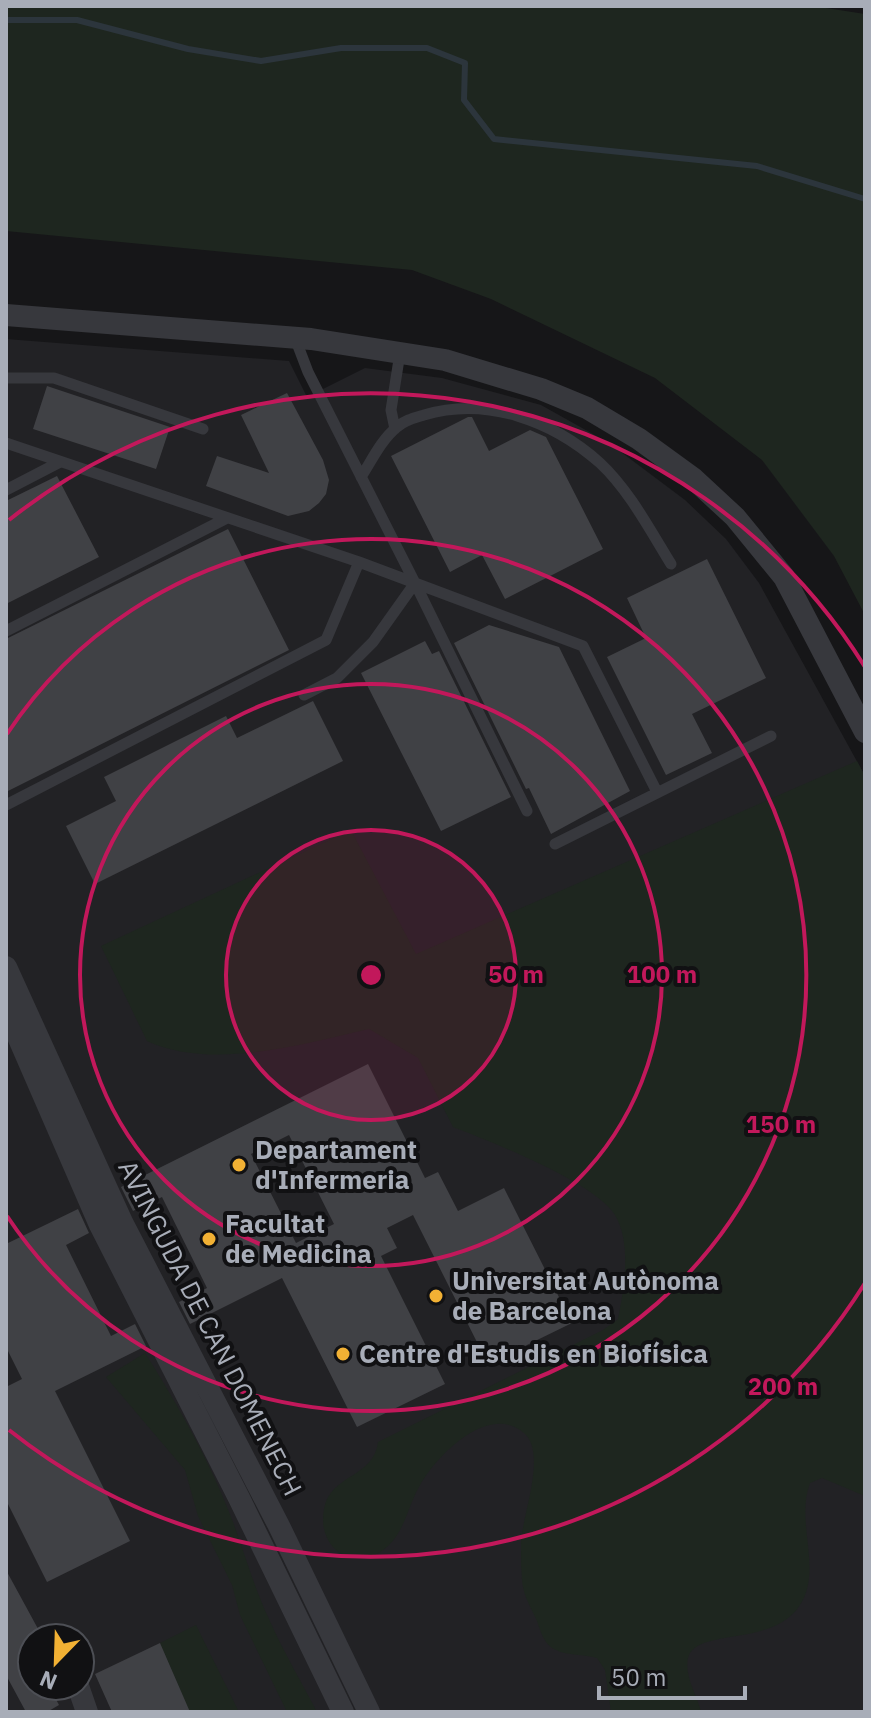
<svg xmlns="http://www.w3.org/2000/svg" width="871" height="1718" viewBox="0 0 871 1718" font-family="'IBM Plex Sans',sans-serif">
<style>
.built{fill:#222225;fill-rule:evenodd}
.green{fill:#1e261f}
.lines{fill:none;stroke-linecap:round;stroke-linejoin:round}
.stream{stroke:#2c353c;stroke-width:6}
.building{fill:#404145;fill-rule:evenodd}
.lane{stroke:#37383d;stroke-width:11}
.street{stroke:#37383d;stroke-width:22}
.ring{fill:none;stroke:#c2185b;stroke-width:4}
.poi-dot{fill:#f2b134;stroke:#111113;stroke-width:3}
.labels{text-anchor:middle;stroke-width:8;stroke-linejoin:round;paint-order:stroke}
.poi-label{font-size:26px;font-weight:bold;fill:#a8adb8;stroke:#111113;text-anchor:start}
.street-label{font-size:26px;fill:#a8adb8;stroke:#111113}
.centre{fill:#c2185b;stroke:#111113;stroke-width:4}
.ring-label{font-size:24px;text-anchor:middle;font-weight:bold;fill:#c2185b;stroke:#111113;stroke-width:8;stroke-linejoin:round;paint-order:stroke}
</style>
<rect width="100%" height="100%" fill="#161618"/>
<path class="built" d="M 6,339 L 289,361 L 307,397 L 365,368 L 442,378 L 541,405 L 609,443 L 685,500 L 726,539 L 759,583 L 865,776 L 865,1712 L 6,1712 ZM 32,1638 L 80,1638 L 80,1686 L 32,1686 Z"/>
<path class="green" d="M 6,6 L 813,6 L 865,14 L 865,615 L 834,556 L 762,460 L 655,378 L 491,299 L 412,270 L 6,231 Z
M 857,761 L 865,776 L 865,1496 L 822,1478 L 810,1483 C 795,1522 823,1569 800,1605 C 773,1648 696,1627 688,1658 C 684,1676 697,1695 701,1712 L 611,1712 L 605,1670 L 597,1658 C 584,1654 568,1656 556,1650 C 544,1645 541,1632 537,1621 C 532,1610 525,1598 523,1587 C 521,1575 521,1557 521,1545 C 521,1517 548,1454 524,1433 C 488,1402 435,1457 419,1487 C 408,1506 405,1530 388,1546 C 357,1575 316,1550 324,1509 C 330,1474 374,1478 378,1442 L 603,1330 L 618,1319 C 624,1289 632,1244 615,1215 C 596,1183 490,1141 453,1127 L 418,1058 L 369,1029 C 304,1044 211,1071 147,1041 L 101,946 L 351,830 L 416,954 Z
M 145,1353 C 178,1405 211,1463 233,1522 C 245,1554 254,1588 269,1619 C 283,1651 301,1681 317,1712 L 287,1712 L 240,1615 L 232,1585 L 198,1516 L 185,1470 L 106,1377 Z
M 196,1625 L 239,1712 L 188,1712 L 160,1708 L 183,1697 L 160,1643 Z"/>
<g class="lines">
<path class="stream" d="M 6,20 L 77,20 L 188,49 L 261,61 L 341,48 L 427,48 L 465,63 L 464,100 L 494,139 L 757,166 L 865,199"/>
</g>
<path class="building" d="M 47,386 L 170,427 L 156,469 L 33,429 Z
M 287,393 L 323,460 L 329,480 L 326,494 L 319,503 L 309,511 L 288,516 L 206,486 L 217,456 L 269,473 L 241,415 Z
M 468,417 L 472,417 L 489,451 L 530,430 L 546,437 L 603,549 L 505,599 L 482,555 L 450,572 L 391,456 Z
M 57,476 L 99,557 L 6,604 L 6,501 Z
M 228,529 L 289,650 L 6,792 L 6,639 Z
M 707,559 L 766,678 L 692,714 L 712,753 L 666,775 L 607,657 L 646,638 L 627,598 Z
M 489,625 L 559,647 L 630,791 L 551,834 L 529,788 L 526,789 L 454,643 Z
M 425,641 L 432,654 L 439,651 L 511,797 L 441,831 L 361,673 Z
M 313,701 L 343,761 L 95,884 L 66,826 L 116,801 L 104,777 L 226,716 L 237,738 Z
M 368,1064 L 425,1178 L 438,1172 L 458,1211 L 504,1188 L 572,1323 L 488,1364 L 413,1215 L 387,1228 L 397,1248 L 381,1256 L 445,1384 L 357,1427 L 282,1278 L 190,1324 L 179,1302 L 207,1288 L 162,1197 L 133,1211 L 121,1187 ZM 289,1135 L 334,1224 L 296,1243 L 251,1154 Z
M 78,1209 L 89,1233 L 66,1245 L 111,1336 L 135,1324 L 146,1346 L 55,1391 L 130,1541 L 47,1582 L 6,1500 L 6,1387 L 22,1379 L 6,1347 L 6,1244 Z
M 6,1570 L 43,1638 L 32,1638 L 32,1686 L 49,1686 L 59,1705 L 47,1712 L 26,1712 L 6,1675 Z
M 160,1643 L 190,1712 L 112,1712 L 95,1674 Z"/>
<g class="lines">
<path class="lane" d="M 295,338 L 308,372 L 415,583 L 583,646 L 657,792
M 6,378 L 54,378 L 203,429
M 395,429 L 391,410 L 400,353
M 6,443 L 359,562 L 415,583 L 527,811
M 361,477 C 372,460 381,440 397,427 C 405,420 414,418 424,415 C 487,396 553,421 600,463 C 629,490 650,530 671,564
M 6,490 L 60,462
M 6,631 L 227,518
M 304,695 L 337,678 L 373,642 L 415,583
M 6,805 L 326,640 L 359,562
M 555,844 L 771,736"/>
<path class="street" d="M 6,315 L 311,339 L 445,360 L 541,389 L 587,408 L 639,439 L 694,479 L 735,517 L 784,577 L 865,732
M 6,967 L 122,1222 L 279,1526 L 369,1712
M 6,1009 L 100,1225 L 239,1498 L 343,1712
M 78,1686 L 87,1712"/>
</g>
<circle cx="371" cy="975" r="145" fill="#c2185b" fill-opacity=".12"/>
<g class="ring">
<circle cx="371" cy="975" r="145"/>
<circle cx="371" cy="975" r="291"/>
<path d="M7 734A436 436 0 1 1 7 1216"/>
<path d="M865 1283A582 582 0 0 1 9 1430M9 520A582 582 0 0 1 865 667"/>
</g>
<g class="poi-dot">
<circle cx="239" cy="1165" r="8"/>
<circle cx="209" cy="1239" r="8"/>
<circle cx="436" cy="1296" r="8"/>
<circle cx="343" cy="1354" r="8"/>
</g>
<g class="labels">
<g class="poi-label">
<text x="255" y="1159">Departament<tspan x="255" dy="30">d'Infermeria</tspan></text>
<text x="225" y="1233">Facultat<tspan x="225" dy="30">de Medicina</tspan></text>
<text x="452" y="1290">Universitat Autònoma<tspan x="452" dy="30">de Barcelona</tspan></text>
<text x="359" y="1363">Centre d'Estudis en Biofísica</text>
</g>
<g class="street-label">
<text transform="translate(210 1328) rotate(63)" y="9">AVINGUDA DE CAN DOMENECH</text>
</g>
</g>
<circle cx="371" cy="975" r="12" class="centre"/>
<g class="ring-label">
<text x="516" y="983">50 m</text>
<text x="662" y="983">100 m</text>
<text x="781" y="1133">150 m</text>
<text x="783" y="1395">200 m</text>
</g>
<rect width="871" height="1718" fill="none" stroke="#a8adb8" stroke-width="16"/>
<g transform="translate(56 1662) rotate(203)"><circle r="38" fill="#111113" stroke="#4d4f55" stroke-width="2"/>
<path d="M0-6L14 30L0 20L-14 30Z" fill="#f2b134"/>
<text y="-12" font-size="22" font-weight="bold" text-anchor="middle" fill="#a8adb8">N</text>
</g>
<path d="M599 1686v12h146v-12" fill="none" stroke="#a8adb8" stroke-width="4"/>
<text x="611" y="1686" font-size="24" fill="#a8adb8" stroke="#111113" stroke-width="6" paint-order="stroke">50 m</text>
</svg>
